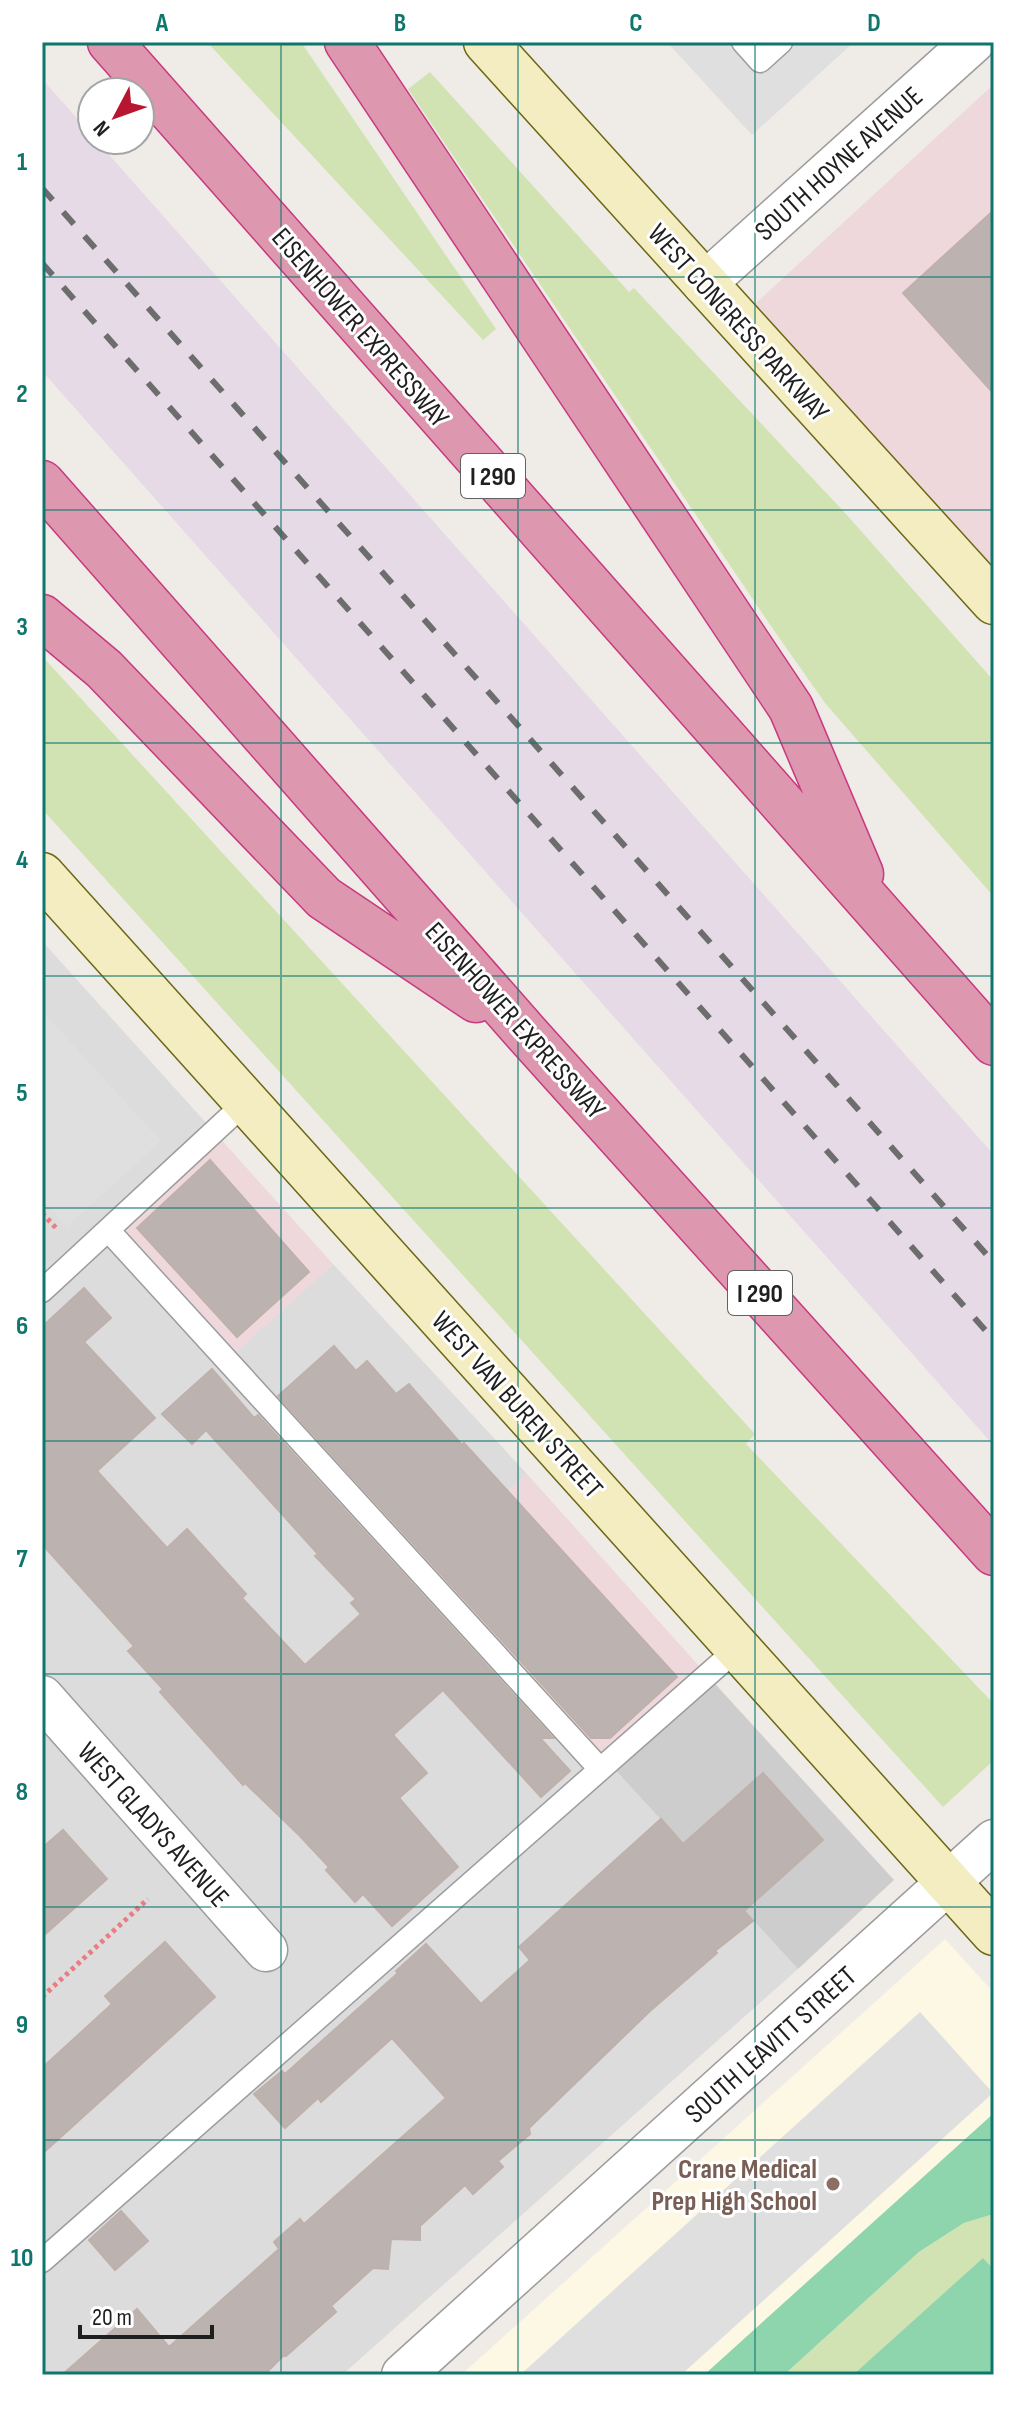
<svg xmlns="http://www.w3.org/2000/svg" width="1036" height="2417" viewBox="0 0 1036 2417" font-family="'Sofia Sans Condensed',sans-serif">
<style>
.residential{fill:#dddcdd}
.commercial{fill:#eed8db}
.industrial{fill:#e7dae7}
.education{fill:#fcf8e3}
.religious{fill:#cdcdcd}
.grass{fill:#d2e3b3}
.pitch{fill:#8ed5ae}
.parking{fill:#dfdfdf}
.building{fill:#bcb3b0;stroke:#bfb0ab;stroke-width:2}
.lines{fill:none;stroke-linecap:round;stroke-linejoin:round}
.lane-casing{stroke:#9c9c9c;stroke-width:25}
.street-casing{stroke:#9c9c9c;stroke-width:45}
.secondary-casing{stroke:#6c6711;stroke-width:47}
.highway-casing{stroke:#c83980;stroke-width:47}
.path{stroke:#eb7c82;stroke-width:5;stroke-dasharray:4 4;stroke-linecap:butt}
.lane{stroke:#fff;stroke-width:22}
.street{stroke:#fff;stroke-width:42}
.secondary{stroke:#f3edc1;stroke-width:44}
.highway{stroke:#dd97af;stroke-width:44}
.rail{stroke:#6d6d6d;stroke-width:6;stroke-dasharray:16 16;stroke-linecap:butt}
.grid{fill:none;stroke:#0f766e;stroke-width:2;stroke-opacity:0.55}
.education-dot{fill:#8d6e63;stroke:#fff;stroke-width:3}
.labels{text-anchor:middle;stroke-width:6;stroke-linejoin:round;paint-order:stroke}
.shield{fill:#fff;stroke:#626262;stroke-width:2}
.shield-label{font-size:26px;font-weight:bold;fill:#1f1f1f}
.street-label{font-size:28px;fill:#1f1f1f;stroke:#fff}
.education-label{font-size:28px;font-weight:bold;fill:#785e54;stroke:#fff;text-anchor:end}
.neatline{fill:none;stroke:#0f766e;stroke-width:3}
.grid-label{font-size:26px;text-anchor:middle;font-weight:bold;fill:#0f766e}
</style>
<rect width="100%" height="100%" fill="#efebe7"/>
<path class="residential" d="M 42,941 L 208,1125 L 227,1360 L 333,1264 L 527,1474 L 421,1572 L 608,1762 L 798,1969 L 342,2375 L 42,2375 Z"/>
<path class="commercial" d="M 994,84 L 994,570 L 755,304 Z
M 208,1125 L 333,1264 L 227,1361 L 102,1222 Z
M 527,1474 L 707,1675 L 600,1769 L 420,1572 Z"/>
<path class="industrial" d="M 42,79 L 92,135 L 92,140 L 96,140 L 994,1155 L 994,1446 L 42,371 Z"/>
<path class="education" d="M 945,1939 L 994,1993 L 994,2375 L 461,2375 Z"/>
<path class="religious" d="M 707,1675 L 894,1880 L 798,1969 L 608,1762 Z"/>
<path class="grass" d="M 207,42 L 301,42 L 496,329 L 483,340 Z
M 430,72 L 629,292 L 634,288 L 846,514 L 994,681 L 994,897 L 825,703 L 773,629 L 408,89 Z
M 42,656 L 755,1434 L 746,1444 L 994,1704 L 994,1760 L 943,1807 L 42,809 Z
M 994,2214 L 994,2375 L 784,2375 L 919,2252 L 964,2223 Z"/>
<path class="pitch" d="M 994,2113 L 994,2214 L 964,2223 L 919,2252 L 784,2375 L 704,2375 Z
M 983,2258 L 994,2270 L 994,2375 L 853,2375 Z"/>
<path class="parking" d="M 667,42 L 854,42 L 752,135 Z
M 42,1011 L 161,1141 L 67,1227 L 42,1199 Z
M 920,2012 L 993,2093 L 681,2375 L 520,2375 Z"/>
<path class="building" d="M 994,210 L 994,394 L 903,293 Z
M 210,1160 L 309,1272 L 237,1337 L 137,1228 Z
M 84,1288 L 111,1318 L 84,1342 L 155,1418 L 97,1471 L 167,1548 L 187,1529 L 246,1594 L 242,1598 L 305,1665 L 361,1614 L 351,1603 L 356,1599 L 315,1556 L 318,1554 L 206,1430 L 192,1444 L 162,1414 L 212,1369 L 254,1418 L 258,1415 L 553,1738 L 540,1738 L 570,1771 L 541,1797 L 443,1690 L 393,1735 L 427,1773 L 399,1798 L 458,1867 L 392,1926 L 363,1894 L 355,1902 L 326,1870 L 329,1867 L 299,1835 L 245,1783 L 243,1785 L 160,1692 L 163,1689 L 128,1651 L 134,1646 L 42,1544 L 42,1327 Z
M 334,1346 L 356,1371 L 367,1361 L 396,1394 L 409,1384 L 462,1445 L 464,1443 L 677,1677 L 610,1738 L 591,1738 L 278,1396 Z
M 763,1773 L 823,1840 L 744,1911 L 753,1921 L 715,1951 L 717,1953 L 650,2011 L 529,2128 L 530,2134 L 498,2161 L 503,2167 L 473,2194 L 465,2185 L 420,2226 L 420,2240 L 391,2239 L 388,2269 L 373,2268 L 331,2306 L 336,2312 L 286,2356 L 283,2356 L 264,2375 L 62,2375 L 137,2309 L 169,2347 L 279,2249 L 274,2242 L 300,2219 L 304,2224 L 446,2098 L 392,2038 L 321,2102 L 318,2098 L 285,2128 L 254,2094 L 282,2071 L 285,2074 L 398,1973 L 396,1971 L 426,1944 L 481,2004 L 530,1960 L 519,1947 L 661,1819 L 683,1844 Z
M 63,1830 L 107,1879 L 42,1937 L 42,1848 Z
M 165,1942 L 215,1997 L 42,2154 L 42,2068 L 112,2004 L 105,1996 Z
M 121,2211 L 148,2241 L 115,2270 L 89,2240 Z"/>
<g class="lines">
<defs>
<path id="lane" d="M 743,42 L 760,61 L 781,42
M 108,1230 L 600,1769
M 42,1291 L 246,1102
M 42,2261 L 738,1648"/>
<path id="street" d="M 704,284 L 973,42
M 42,1697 L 266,1950
M 403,2375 L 994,1841"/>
<path id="secondary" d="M 486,42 L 994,602
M 42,875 L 994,1933"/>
<path id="highway" d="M 110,42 L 994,1043
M 347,42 L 791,708 L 861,874
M 42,483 L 527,1034 L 994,1553
M 42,617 L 104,669 L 324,898 L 476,1000"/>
</defs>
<use href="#lane" class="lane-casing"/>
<use href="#street" class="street-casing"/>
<use href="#secondary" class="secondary-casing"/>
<use href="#highway" class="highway-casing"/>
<path class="path" d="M 42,1213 L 57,1229
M 42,1997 L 148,1899"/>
<use href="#lane" class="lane"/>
<use href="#street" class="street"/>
<use href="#secondary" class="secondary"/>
<use href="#highway" class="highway"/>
<path class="rail" d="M 42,188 L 994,1263
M 42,263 L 994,1340"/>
</g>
<path class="grid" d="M 281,42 L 281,2375M 518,42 L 518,2375M 755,42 L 755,2375M 42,277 L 994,277M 42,510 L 994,510M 42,743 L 994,743M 42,976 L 994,976M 42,1208 L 994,1208M 42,1441 L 994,1441M 42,1674 L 994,1674M 42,1907 L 994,1907M 42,2140 L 994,2140"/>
<circle class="education-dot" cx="833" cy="2184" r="8"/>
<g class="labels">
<g class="shield">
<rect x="461" y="454" width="64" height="44" rx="6"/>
<rect x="728" y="1271" width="64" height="44" rx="6"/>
</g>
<g class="shield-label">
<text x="493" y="485">I 290</text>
<text x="760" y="1302">I 290</text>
</g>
<g class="street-label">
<text transform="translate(838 163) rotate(-42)" y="10">SOUTH HOYNE AVENUE</text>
<text transform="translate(739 322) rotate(48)" y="10">WEST CONGRESS PARKWAY</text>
<text transform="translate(361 327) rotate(49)" y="10">EISENHOWER EXPRESSWAY</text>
<text transform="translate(516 1020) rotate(48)" y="10">EISENHOWER EXPRESSWAY</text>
<text transform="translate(518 1404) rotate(48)" y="10">WEST VAN BUREN STREET</text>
<text transform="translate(154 1824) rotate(48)" y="10">WEST GLADYS AVENUE</text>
<text transform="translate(770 2044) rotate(-42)" y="10">SOUTH LEAVITT STREET</text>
</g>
<g class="education-label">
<text x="817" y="2178">Crane Medical<tspan x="817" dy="32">Prep High School</tspan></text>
</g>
</g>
<rect width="1036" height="2417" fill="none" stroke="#ffffff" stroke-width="88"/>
<g transform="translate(116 116) rotate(229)"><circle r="38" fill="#ffffff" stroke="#a5a5a5" stroke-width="2"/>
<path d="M0-6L14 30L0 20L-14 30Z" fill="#b81630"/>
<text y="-12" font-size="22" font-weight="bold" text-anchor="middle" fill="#1f1f1f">N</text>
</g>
<path d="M80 2325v12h132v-12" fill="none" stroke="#1f1f1f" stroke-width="4"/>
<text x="92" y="2325" font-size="24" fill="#1f1f1f" stroke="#ffffff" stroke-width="6" paint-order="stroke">20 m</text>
<rect x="44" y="44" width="948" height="2329" class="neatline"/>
<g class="grid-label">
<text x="162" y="31">A</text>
<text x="400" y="31">B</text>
<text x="636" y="31">C</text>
<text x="874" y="31">D</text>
<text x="22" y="170">1</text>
<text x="22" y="402">2</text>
<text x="22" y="635">3</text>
<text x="22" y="868">4</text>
<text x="22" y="1101">5</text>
<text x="22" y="1334">6</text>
<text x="22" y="1567">7</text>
<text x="22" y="1800">8</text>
<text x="22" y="2033">9</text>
<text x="22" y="2266">10</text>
</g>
</svg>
